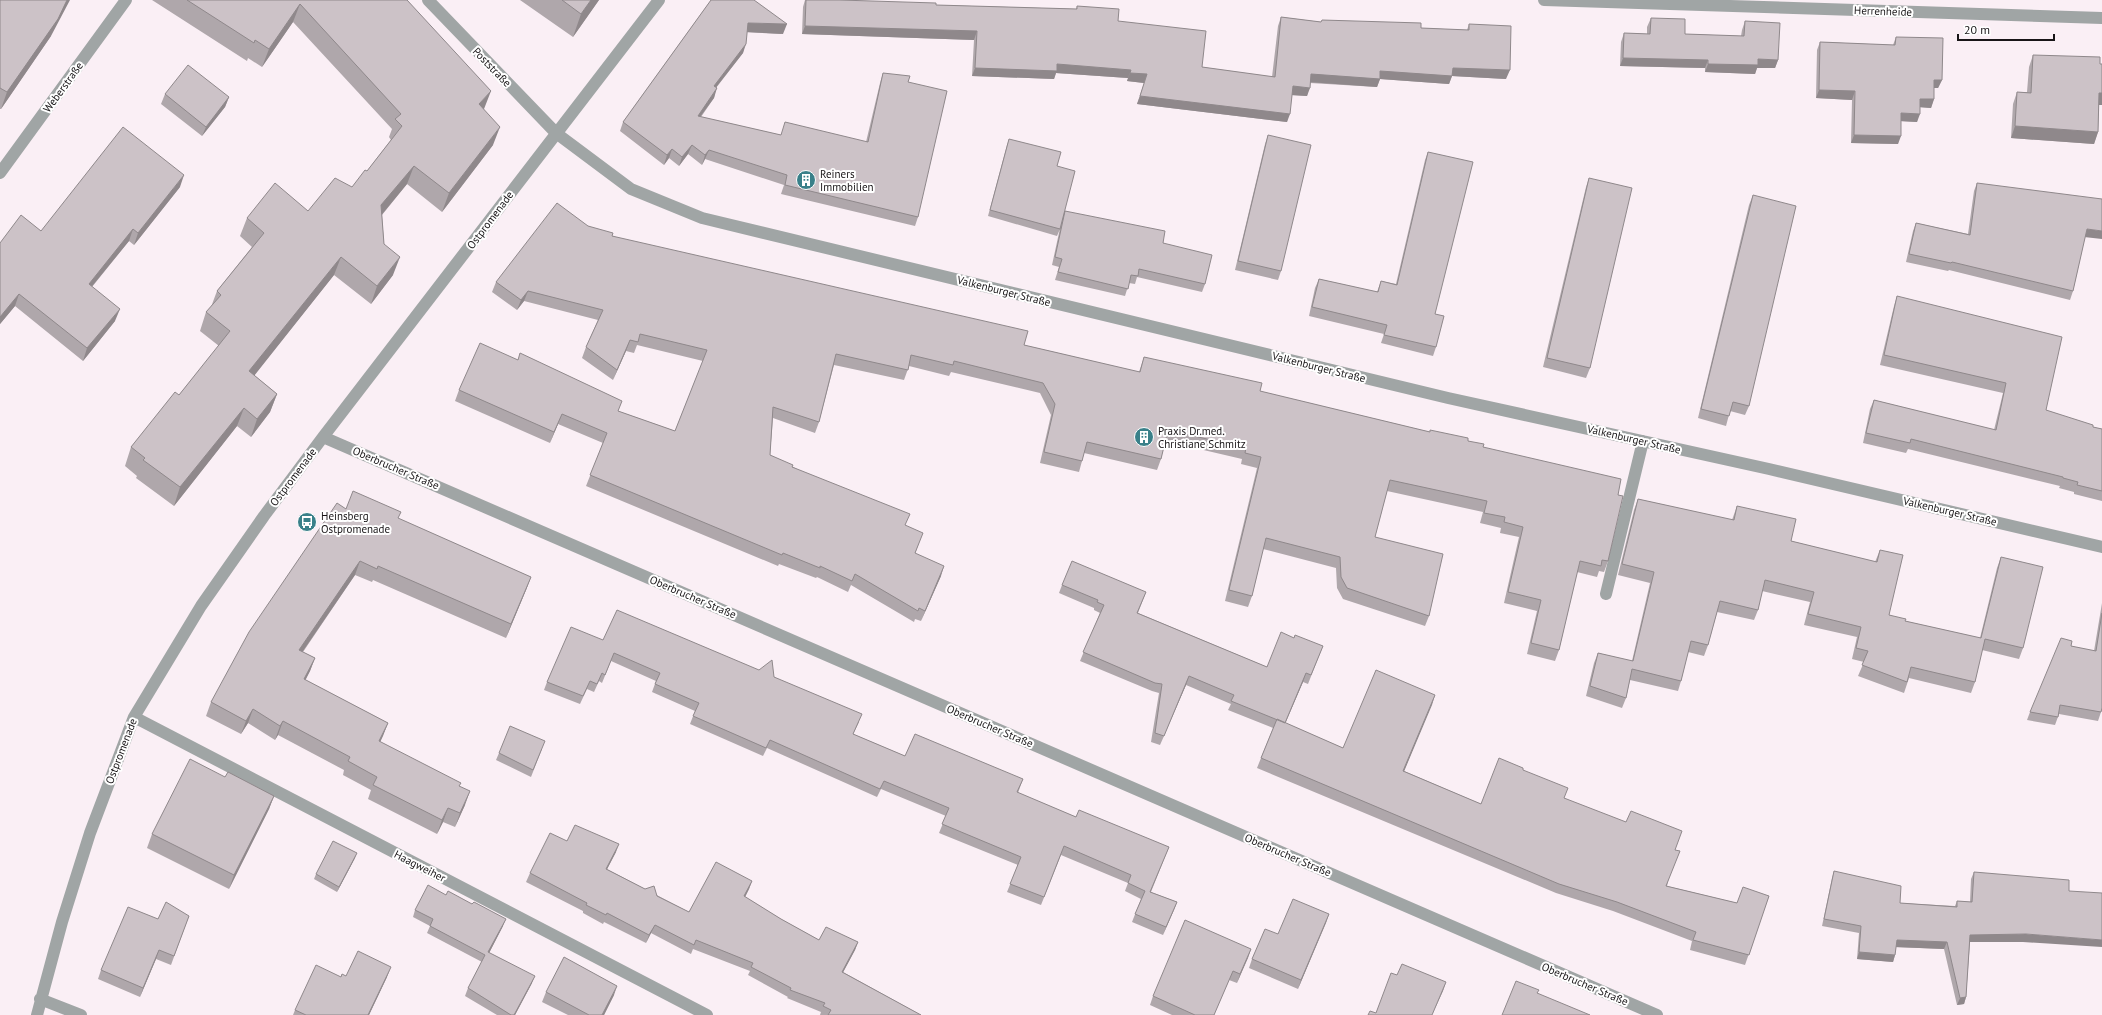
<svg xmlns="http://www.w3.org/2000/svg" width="2102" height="1015" viewBox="0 0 2102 1015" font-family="'PT Sans',sans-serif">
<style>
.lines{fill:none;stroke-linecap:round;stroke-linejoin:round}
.minor{stroke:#a0a5a5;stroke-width:12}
.wall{fill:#afa7ab}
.shaded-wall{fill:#8f888b}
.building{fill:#ccc2c7;stroke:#8f888b}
.labels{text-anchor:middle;stroke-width:4;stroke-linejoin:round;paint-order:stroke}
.street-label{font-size:11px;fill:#181517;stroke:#fff}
.poi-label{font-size:11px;fill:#181517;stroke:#fff;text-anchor:start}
</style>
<rect width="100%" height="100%" fill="#faeff5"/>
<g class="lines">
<path class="minor" d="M 428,0 L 556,133 L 631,189 L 702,218 L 1448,398 L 1769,469 L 2102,547
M 1544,0 L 2102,18
M 0,173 L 126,0
M 323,437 L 1657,1015
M 1606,594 L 1643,441
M 134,717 L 707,1015
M 40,999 L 81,1015
M 37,1015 L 62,922 L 90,833 L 134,717 L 201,606 L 264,516 L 323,437 L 659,0"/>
</g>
<path class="wall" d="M 0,0 L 51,36 L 1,109 L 0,109 Z
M 152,0 L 407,0 L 484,109 L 493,145 L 442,212 L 407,184 L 382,215 L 384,244 L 393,275 L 371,304 L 334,275 L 254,375 L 277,394 L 270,412 L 251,437 L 237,426 L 174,506 L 136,478 L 137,476 L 125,466 L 131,447 L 179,395 L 219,346 L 200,331 L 206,312 L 211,307 L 217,291 L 252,247 L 240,236 L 247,218 L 308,211 L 352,187 L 367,171 L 391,140 L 389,137 L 392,129 L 293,22 L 262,67 L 248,58 L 247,61 Z
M 520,0 L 599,0 L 573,37 Z
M 711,0 L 783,34 L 747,32 L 743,53 L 716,88 L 714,98 L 701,117 L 781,135 L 866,142 L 880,83 L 883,73 L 908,82 L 918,217 L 915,226 L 781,194 L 784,185 L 705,159 L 702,165 L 688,154 L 679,166 L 669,158 L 664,165 L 620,131 L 623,122 Z
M 805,0 L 840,0 L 936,5 L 1076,9 L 1077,6 L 1118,21 L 1202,67 L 1272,77 L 1278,26 L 1281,17 L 1321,22 L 1322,20 L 1421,28 L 1467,30 L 1469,24 L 1506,79 L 1452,76 L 1449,84 L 1380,79 L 1377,87 L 1310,83 L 1307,96 L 1292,95 L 1287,122 L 1137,104 L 1144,83 L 1127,81 L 1128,78 L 1056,73 L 1054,79 L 972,76 L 974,40 L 802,34 L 803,7 Z
M 1651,18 L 1685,34 L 1741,36 L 1742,30 L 1745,21 L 1778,60 L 1775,68 L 1757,68 L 1755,74 L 1705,72 L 1705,68 L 1620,66 L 1621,42 L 1624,33 L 1647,34 L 1647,27 Z
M 1896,37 L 1942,80 L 1938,88 L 1934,88 L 1934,99 L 1931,108 L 1920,107 L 1917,122 L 1901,121 L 1898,144 L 1851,143 L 1852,100 L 1816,98 L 1817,50 L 1820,42 L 1893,45 Z
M 2033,55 L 2099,105 L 2098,132 L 2094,144 L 2011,138 L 2013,104 L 2017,92 L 2027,92 L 2029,67 Z
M 165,94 L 229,97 L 225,107 L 202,136 L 161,104 Z
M 1268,135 L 1281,271 L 1278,280 L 1235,270 L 1265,144 Z
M 1009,139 L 1057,166 L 1060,229 L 1057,236 L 988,216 L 1007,145 Z
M 1428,152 L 1435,314 L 1436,347 L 1433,356 L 1381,343 L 1384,334 L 1309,316 L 1315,288 L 1319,279 L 1377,292 L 1381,281 L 1396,284 L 1425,160 Z
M 1589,178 L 1590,368 L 1586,378 L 1543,367 L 1586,187 Z
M 1977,183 L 2085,237 L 2073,291 L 2070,300 L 1949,270 L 1948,271 L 1906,262 L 1913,231 L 1916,223 L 1968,234 L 1974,191 Z
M 180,187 L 134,245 L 129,241 L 92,287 L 115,321 L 83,361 L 15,306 L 0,324 L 0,243 L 41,231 Z
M 1753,195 L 1749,406 L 1745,415 L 1730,411 L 1726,426 L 1698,418 L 1749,205 Z
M 1065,211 L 1163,243 L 1205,284 L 1202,292 L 1137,277 L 1135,284 L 1129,283 L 1125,296 L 1055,280 L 1059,267 L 1052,265 L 1062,219 Z
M 588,226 L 612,236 L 1024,345 L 1139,372 L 1144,357 L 1260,391 L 1430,432 L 1468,441 L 1483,447 L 1618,495 L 1608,561 L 1604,572 L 1599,571 L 1597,577 L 1577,572 L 1559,650 L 1555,661 L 1527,654 L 1537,611 L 1504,603 L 1519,537 L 1500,533 L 1501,528 L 1480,523 L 1483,512 L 1387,491 L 1375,537 L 1429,616 L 1425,626 L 1343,599 L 1337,588 L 1336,568 L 1263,549 L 1252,596 L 1248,607 L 1225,601 L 1257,468 L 1241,464 L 1242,459 L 1165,441 L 1161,459 L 1157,470 L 1084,453 L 1082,461 L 1079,472 L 1040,463 L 1051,415 L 1040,393 L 951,372 L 949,376 L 909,366 L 904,380 L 834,365 L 819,422 L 815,433 L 773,418 L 770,455 L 905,525 L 919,543 L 915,554 L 941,576 L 921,621 L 915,619 L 914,622 L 851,585 L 848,592 L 817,577 L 816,578 L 779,564 L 778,566 L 586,486 L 603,443 L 558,424 L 550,443 L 455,401 L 459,390 L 618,411 L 675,431 L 703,361 L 637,345 L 634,353 L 626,351 L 613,380 L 582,358 L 586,347 L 598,320 L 524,301 L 517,310 L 492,292 L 496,282 Z
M 1897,296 L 2046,410 L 2093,427 L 2102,429 L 2102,501 L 2074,494 L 2074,492 L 2059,488 L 2060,486 L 1908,449 L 1906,453 L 1863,443 L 1870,409 L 1874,400 L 1994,430 L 2003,393 L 1880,365 L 1894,306 Z
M 1638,499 L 1732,520 L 1737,506 L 1791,541 L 1875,562 L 1880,550 L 1889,615 L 1905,621 L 1980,638 L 1997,568 L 2001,557 L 2023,648 L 2019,659 L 1982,650 L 1975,682 L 1971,693 L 1909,678 L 1904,693 L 1858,676 L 1864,662 L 1852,659 L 1857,637 L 1804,625 L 1810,602 L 1762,591 L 1758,610 L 1754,620 L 1717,612 L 1708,645 L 1704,656 L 1688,652 L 1681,681 L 1678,691 L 1630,680 L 1626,698 L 1622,708 L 1586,696 L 1594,663 L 1598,653 L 1632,661 L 1650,583 L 1618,575 L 1634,510 Z
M 346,509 L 399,519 L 531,577 L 526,590 L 506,638 L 373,580 L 372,582 L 355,575 L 303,652 L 315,658 L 310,671 L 305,680 L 388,723 L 380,742 L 459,786 L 465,805 L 455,827 L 443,822 L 437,834 L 368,799 L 371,790 L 343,775 L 344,770 L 278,735 L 275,740 L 248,723 L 241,734 L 206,716 L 211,702 Z
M 1062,585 L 1146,592 L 1138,613 L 1267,667 L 1294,638 L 1323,646 L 1308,684 L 1303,682 L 1285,723 L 1343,748 L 1435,695 L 1404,771 L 1481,804 L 1523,770 L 1564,798 L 1675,850 L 1667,886 L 1737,903 L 1769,896 L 1745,965 L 1690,950 L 1692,941 L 1613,911 L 1556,893 L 1257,768 L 1273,728 L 1228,710 L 1231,704 L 1186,685 L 1160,745 L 1151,742 L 1159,693 L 1152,691 L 1080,661 L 1100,613 L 1094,610 L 1094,608 L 1059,593 Z
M 2102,603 L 2102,708 L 2101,712 L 2098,721 L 2059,714 L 2055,725 L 2027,720 L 2030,712 L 2071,646 L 2094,651 Z
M 603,640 L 774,677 L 859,722 L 853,734 L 905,756 L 1023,779 L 1018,793 L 1076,817 L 1169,847 L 1151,892 L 1177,902 L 1163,935 L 1132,922 L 1141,899 L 1125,891 L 1128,883 L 1061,855 L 1041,905 L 1007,892 L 1018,865 L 939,833 L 946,816 L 881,789 L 877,797 L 767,748 L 763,756 L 690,724 L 695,711 L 652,692 L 656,681 L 611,661 L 602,683 L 599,681 L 594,692 L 587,689 L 580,704 L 544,690 L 547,682 Z
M 542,749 L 531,777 L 496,760 L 499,753 Z
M 225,777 L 274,796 L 269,809 L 229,889 L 147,848 L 152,834 Z
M 567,841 L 616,852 L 607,869 L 689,912 L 752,881 L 749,889 L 745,897 L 781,919 L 819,940 L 858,942 L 855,950 L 843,972 L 921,1015 L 820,1015 L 821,1012 L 787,998 L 788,997 L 748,975 L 750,971 L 693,949 L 691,954 L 651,933 L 646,943 L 604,922 L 603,924 L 583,913 L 583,911 L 526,882 L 530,873 Z
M 355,858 L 337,892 L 314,879 L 316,874 Z
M 1834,871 L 1900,903 L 1955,906 L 1957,901 L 1970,902 L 1971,879 L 1974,872 L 2023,942 L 1970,942 L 1966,997 L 1964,1004 L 1957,1005 L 1944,949 L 1896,947 L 1895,955 L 1893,962 L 1857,959 L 1859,933 L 1822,926 L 1832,878 Z
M 415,910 L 503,926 L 489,953 L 532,983 L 515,1015 L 497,1015 L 465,996 L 468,988 L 482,962 L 427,933 L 430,926 L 413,917 Z
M 1329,914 L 1298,989 L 1249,968 L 1252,959 L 1278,934 Z
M 189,916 L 171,965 L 156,959 L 140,997 L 98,979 L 101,970 L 158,919 Z
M 1251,949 L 1237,983 L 1229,980 L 1214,1015 L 1172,1015 L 1150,1005 L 1153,996 Z
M 346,976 L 387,977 L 369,1015 L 293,1015 L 295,1010 L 341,977 Z
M 546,992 L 614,995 L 604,1015 L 568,1015 L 542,1002 Z"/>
<path class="shaded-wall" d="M 67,0 L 70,0 L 51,36 L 1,109 L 7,92 Z
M 591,0 L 599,0 L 573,37 L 581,14 Z
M 300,4 L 293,22 L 262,67 L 269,49 Z
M 748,23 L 787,24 L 783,34 L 744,32 Z
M 805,26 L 977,31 L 974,40 L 802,34 Z
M 746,44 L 743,53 L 710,95 L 714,86 Z
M 1623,58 L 1708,60 L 1705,68 L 1620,66 Z
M 1758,59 L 1778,60 L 1775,68 L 1757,68 L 1755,74 L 1705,72 L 1708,64 Z
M 1057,64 L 1131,70 L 1128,78 L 1056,73 L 1054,79 L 972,76 L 975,68 Z
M 1453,68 L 1510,70 L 1506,79 L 1452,76 L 1449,84 L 1380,79 L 1377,87 L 1308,82 L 1311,74 Z
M 1130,73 L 1147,74 L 1144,83 L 1127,81 Z
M 1934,80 L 1942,80 L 1938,88 L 1931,88 Z
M 1293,86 L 1310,88 L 1307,96 L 1290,95 Z
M 717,88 L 714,98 L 694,125 L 698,116 Z
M 1819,90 L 1855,91 L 1852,100 L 1816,98 Z
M 491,91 L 484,109 L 473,122 L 479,104 Z
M 2099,93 L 2102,93 L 2102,105 L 2095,105 Z
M 1140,96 L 1290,114 L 1287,122 L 1137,104 Z
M 229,97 L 225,107 L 202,136 L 206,127 Z
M 1920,99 L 1934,99 L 1931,108 L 1917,107 Z
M 1901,113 L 1920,114 L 1917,122 L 1898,121 Z
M 2015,126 L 2098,132 L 2094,144 L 2011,138 Z
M 500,127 L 493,145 L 442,212 L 449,193 Z
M 1854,135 L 1901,136 L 1898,144 L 1851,143 Z
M 692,145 L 688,154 L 679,166 L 682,157 Z
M 672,149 L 669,158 L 664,165 L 667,155 Z
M 709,150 L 705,159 L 702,165 L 705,155 Z
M 414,166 L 407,184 L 374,224 L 381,205 Z
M 184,175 L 180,187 L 134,245 L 138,233 Z
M 133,229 L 129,241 L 84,296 L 89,284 Z
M 2087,229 L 2102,231 L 2102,239 L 2084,237 Z
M 341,257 L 334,275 L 243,390 L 249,371 Z
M 400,257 L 393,275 L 371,304 L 377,286 Z
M 528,291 L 524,301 L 517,310 L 521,300 Z
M 19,294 L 15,306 L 0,324 L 0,317 Z
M 120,309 L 115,321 L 83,361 L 87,348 Z
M 630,340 L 626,351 L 613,380 L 617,370 Z
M 277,394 L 270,412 L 251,437 L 257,419 Z
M 244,408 L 237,426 L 174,506 L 180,487 Z
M 562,414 L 558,424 L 550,443 L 554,432 Z
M 360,561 L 355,575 L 294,664 L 299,650 Z
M 944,566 L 941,576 L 921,621 L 925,611 Z
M 531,577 L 526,590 L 506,638 L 511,624 Z
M 315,658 L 310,671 L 299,693 L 304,679 Z
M 1306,673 L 1303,682 L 1282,731 L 1285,723 Z
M 1189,676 L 1186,685 L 1160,745 L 1164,736 Z
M 1435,695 L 1432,705 L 1400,781 L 1403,771 Z
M 253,709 L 248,723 L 241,734 L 246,721 Z
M 283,721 L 278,735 L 275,740 L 280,726 Z
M 388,723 L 383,736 L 374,755 L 379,741 Z
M 470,791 L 465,805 L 455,827 L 460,813 Z
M 274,796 L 269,809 L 229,889 L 234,875 Z
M 448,808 L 443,822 L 437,834 L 442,820 Z
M 619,844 L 616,852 L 603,877 L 606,869 Z
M 357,853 L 355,858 L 337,892 L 339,887 Z
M 752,881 L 749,889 L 741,905 L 744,896 Z
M 1177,902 L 1174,910 L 1163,935 L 1166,927 Z
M 1329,914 L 1326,923 L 1298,989 L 1301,980 Z
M 506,919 L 503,926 L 486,959 L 488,952 Z
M 655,925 L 646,943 L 649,935 Z
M 2026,934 L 2102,940 L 2102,947 L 2023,942 L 1967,942 L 1970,935 Z
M 1897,940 L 1947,942 L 1944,949 L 1894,947 Z
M 858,942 L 855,950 L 839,980 L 842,972 Z
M 1251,949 L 1248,958 L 1237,983 L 1240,974 Z
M 159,950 L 156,959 L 140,997 L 143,988 Z
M 1859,952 L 1895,955 L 1893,962 L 1857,959 Z
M 391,967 L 387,977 L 369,1015 L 368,1015 Z
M 535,976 L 532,983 L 515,1015 L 514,1015 Z
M 1446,982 L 1443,991 L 1432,1015 Z
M 617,986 L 614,995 L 604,1015 L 602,1015 Z
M 1966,997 L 1964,1004 L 1957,1005 L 1960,998 Z"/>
<path class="building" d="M 0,0 L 67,0 L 58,19 L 7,92 L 0,88 Z
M 187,0 L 407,0 L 491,91 L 479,104 L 500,127 L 449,193 L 414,166 L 381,205 L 384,244 L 400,257 L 377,286 L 341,257 L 249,371 L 277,394 L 257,419 L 244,408 L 180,487 L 143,460 L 145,458 L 131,447 L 175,392 L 179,395 L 230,331 L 206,312 L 221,295 L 217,291 L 264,233 L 247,218 L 275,183 L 308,211 L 335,178 L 352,187 L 365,170 L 367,171 L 402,126 L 395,119 L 401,114 L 300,4 L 269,49 L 255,40 L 254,43 Z
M 562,0 L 591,0 L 581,14 Z
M 711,0 L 754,0 L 787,24 L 748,23 L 746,44 L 714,86 L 717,88 L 698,116 L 781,135 L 785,122 L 868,142 L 883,73 L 910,76 L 908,82 L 947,91 L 918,217 L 785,185 L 787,175 L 709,150 L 705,155 L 692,145 L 682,157 L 672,149 L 667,155 L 623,122 Z
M 806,0 L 840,0 L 936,3 L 936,5 L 1077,9 L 1077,6 L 1119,9 L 1118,21 L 1206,31 L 1202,67 L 1275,77 L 1281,17 L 1321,22 L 1322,20 L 1421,23 L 1421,28 L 1469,30 L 1469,24 L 1511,26 L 1510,70 L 1453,68 L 1452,76 L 1380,71 L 1380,79 L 1311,74 L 1310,88 L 1293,86 L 1290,114 L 1140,96 L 1147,74 L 1130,73 L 1131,70 L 1057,64 L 1057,71 L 975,68 L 977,31 L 805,26 Z
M 1651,18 L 1685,19 L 1685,34 L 1744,36 L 1745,21 L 1780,23 L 1778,60 L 1758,59 L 1758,65 L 1708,64 L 1708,60 L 1623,58 L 1624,33 L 1650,34 Z
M 1896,37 L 1943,38 L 1942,80 L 1934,80 L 1934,99 L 1920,99 L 1920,114 L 1901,113 L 1901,136 L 1854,135 L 1855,91 L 1819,90 L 1820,42 L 1895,45 Z
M 2033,55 L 2100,57 L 2100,64 L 2102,64 L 2102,93 L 2099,93 L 2098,132 L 2015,126 L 2017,92 L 2031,93 Z
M 188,65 L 229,97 L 206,127 L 165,94 Z
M 123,127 L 184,175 L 138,233 L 133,229 L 89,284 L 120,309 L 87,348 L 19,294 L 0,317 L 0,243 L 21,215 L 41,231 Z
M 1268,135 L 1311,145 L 1281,271 L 1238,261 Z
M 1009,139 L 1061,152 L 1057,166 L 1075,171 L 1060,229 L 990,210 Z
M 1428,152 L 1473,162 L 1435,314 L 1444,316 L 1436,347 L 1384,335 L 1387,325 L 1312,307 L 1319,279 L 1378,292 L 1381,281 L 1397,285 Z
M 1589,178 L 1632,188 L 1590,368 L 1547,358 Z
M 1977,183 L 2102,199 L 2102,231 L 2087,229 L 2073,291 L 1952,262 L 1951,263 L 1909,254 L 1916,223 L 1970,235 Z
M 1753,195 L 1796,206 L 1749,406 L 1733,402 L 1729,416 L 1701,409 Z
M 557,203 L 588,226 L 613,233 L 612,236 L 1028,331 L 1024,345 L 1140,372 L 1144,357 L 1262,383 L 1260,391 L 1430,432 L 1430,430 L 1468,438 L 1468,441 L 1484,444 L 1483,447 L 1621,479 L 1618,495 L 1623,496 L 1608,561 L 1602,560 L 1601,566 L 1580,561 L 1559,650 L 1531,643 L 1541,600 L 1508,592 L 1523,527 L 1504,522 L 1505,517 L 1484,513 L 1487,501 L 1390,480 L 1375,537 L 1443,554 L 1429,616 L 1347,588 L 1341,577 L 1340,557 L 1266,538 L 1252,596 L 1229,590 L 1261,457 L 1245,453 L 1246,448 L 1168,430 L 1161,459 L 1087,442 L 1082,461 L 1044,452 L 1055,404 L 1043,383 L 954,361 L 953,365 L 911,355 L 908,370 L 836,354 L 819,422 L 773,407 L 770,455 L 793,465 L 792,467 L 910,514 L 905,525 L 923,533 L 915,553 L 944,566 L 925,611 L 919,608 L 918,611 L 855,574 L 852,581 L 820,566 L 820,568 L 783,553 L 782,555 L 590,475 L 607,433 L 562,414 L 554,432 L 459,390 L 480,343 L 518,360 L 520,353 L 622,401 L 618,411 L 675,431 L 707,350 L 640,334 L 638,342 L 630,340 L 617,370 L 586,347 L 603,310 L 528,291 L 521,300 L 496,282 Z
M 1065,211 L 1165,231 L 1163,243 L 1212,255 L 1205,284 L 1139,269 L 1138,276 L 1131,275 L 1128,289 L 1058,272 L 1062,259 L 1055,257 Z
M 1897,296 L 2062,337 L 2046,410 L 2093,425 L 2093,427 L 2102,429 L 2102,491 L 2077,485 L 2078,482 L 2063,478 L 2063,477 L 1911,439 L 1910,443 L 1866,433 L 1874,400 L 1996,430 L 2006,383 L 1884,355 Z
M 353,491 L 401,512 L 398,518 L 531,577 L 511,624 L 378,566 L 377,569 L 360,561 L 299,650 L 315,658 L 304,679 L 388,723 L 379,741 L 461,783 L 459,786 L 470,791 L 460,813 L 448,808 L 442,820 L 373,785 L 377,777 L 348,761 L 350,757 L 283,721 L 280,726 L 253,709 L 246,721 L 211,702 L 249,632 L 337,503 L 346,509 Z
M 1638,499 L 1734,520 L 1737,506 L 1796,519 L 1791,541 L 1877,562 L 1880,550 L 1903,555 L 1889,615 L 1906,619 L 1905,621 L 1981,638 L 2001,557 L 2043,567 L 2023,648 L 1985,639 L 1975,682 L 1911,667 L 1907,682 L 1862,665 L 1868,651 L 1856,648 L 1861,627 L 1808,614 L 1814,592 L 1765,580 L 1758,610 L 1720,601 L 1708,645 L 1691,641 L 1681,681 L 1632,669 L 1626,698 L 1590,686 L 1598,653 L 1633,661 L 1654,572 L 1622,564 Z
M 1072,561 L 1146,592 L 1137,613 L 1267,667 L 1281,632 L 1294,638 L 1295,635 L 1323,646 L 1311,675 L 1306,673 L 1285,723 L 1231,701 L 1234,695 L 1189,676 L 1164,736 L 1155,733 L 1162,684 L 1155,683 L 1083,652 L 1104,605 L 1097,602 L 1098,600 L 1062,585 Z
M 617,610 L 759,670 L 772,660 L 774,677 L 862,714 L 853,734 L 905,756 L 915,734 L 1023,779 L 1017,792 L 1076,817 L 1079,810 L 1169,847 L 1150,892 L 1177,902 L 1166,927 L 1135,914 L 1145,891 L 1128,883 L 1131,875 L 1064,846 L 1044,897 L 1010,884 L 1021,857 L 942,824 L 949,808 L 884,781 L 880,789 L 770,740 L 766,748 L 693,716 L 699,703 L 655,684 L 660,673 L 614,653 L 605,675 L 602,673 L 597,684 L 590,681 L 583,696 L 547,682 L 571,627 L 603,640 Z
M 2102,613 L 2102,708 L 2101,712 L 2060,705 L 2058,717 L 2030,712 L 2061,638 L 2072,641 L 2071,646 L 2096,651 Z
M 1376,670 L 1435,695 L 1403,771 L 1481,804 L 1499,758 L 1523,768 L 1523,770 L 1568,788 L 1564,798 L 1626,822 L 1631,811 L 1682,831 L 1675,850 L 1680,851 L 1666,886 L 1737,903 L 1743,887 L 1769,896 L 1749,955 L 1693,940 L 1696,932 L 1617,902 L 1559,884 L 1261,758 L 1277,719 L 1343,748 Z
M 510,726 L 545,741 L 533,770 L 499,753 Z
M 190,759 L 225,777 L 228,772 L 274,796 L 234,875 L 152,834 Z
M 575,825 L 619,844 L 606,869 L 645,889 L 654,886 L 657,896 L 689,912 L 716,862 L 752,881 L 744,896 L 781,919 L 819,940 L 826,927 L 858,942 L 842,972 L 921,1015 L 828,1015 L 831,1010 L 823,1006 L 825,1003 L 790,990 L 791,988 L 751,967 L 753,963 L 696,940 L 694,945 L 655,925 L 649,935 L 607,913 L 606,915 L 586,905 L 587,903 L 530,873 L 550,833 L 567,841 Z
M 333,841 L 357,853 L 339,887 L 316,874 Z
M 1834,871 L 1901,886 L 1900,903 L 1957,907 L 1957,901 L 1972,902 L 1974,872 L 2069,880 L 2069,891 L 2102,893 L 2102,940 L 2026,934 L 1970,935 L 1966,997 L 1960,998 L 1947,942 L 1897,940 L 1895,955 L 1859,952 L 1861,926 L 1824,919 Z
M 428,885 L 446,895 L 448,891 L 472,904 L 474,902 L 506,919 L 488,952 L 535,976 L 514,1015 L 511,1015 L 468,988 L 485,955 L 430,926 L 433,919 L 415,910 Z
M 1293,899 L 1329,914 L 1301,980 L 1252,959 L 1265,929 L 1278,934 Z
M 166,902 L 189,916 L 174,956 L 159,950 L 143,988 L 101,970 L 128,907 L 158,919 Z
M 1185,920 L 1251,949 L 1240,974 L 1233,971 L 1214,1015 L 1195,1015 L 1153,996 Z
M 358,951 L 391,967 L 368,1015 L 306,1015 L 295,1010 L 316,965 L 341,977 L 342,974 L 346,976 Z
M 564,957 L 617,986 L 602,1015 L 589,1015 L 546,992 Z
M 1402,964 L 1446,982 L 1432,1015 L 1368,1015 L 1370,1011 L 1376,1013 L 1391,973 L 1397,975 Z
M 1516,981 L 1539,990 L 1537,993 L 1590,1015 L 1502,1015 Z"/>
<defs>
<symbol id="building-disc" viewBox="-11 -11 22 22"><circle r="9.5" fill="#398089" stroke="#fff"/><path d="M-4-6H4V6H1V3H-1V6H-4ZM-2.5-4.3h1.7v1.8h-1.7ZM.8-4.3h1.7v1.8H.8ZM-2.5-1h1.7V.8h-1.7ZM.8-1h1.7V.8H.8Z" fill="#fff"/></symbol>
<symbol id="bus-disc" viewBox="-11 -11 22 22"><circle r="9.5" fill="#398089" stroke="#fff"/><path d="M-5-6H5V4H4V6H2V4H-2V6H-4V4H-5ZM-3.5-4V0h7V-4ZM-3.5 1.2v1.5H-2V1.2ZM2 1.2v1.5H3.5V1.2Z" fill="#fff"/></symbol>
</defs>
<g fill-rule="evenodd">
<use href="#building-disc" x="795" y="169" width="22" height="22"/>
<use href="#building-disc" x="1133" y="426" width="22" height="22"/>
<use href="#bus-disc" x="296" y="511" width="22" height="22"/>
</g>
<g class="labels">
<g class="street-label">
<text transform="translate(1883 11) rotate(2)" y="4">Herrenheide</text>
<text transform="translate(492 67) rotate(46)" y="4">Poststraße</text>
<text transform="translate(63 87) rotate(-54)" y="4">Weberstraße</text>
<text transform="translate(490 220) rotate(-53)" y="4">Ostpromenade</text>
<text transform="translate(1004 291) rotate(14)" y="4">Valkenburger Straße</text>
<text transform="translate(1319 367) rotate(14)" y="4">Valkenburger Straße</text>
<text transform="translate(1634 439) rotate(13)" y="4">Valkenburger Straße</text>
<text transform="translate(396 468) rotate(23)" y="4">Oberbrucher Straße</text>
<text transform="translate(293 477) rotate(-53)" y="4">Ostpromenade</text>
<text transform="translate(1950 511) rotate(13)" y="4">Valkenburger Straße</text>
<text transform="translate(693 597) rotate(23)" y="4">Oberbrucher Straße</text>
<text transform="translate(990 726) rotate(23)" y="4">Oberbrucher Straße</text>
<text transform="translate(121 751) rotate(-69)" y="4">Ostpromenade</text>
<text transform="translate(1288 855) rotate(23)" y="4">Oberbrucher Straße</text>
<text transform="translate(420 866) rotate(27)" y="4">Haagweiher</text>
<text transform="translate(1585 984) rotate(23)" y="4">Oberbrucher Straße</text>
</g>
<g class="poi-label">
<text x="820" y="178">Reiners<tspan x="820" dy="13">Immobilien</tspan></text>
<text x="1158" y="435">Praxis Dr.med.<tspan x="1158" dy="13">Christiane Schmitz</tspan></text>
<text x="321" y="520">Heinsberg<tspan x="321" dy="13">Ostpromenade</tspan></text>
</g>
</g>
<path d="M1958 34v6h96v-6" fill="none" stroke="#181517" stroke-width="2"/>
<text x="1964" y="34" font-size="12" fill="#181517" stroke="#ffffff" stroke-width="3" paint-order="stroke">20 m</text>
</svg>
